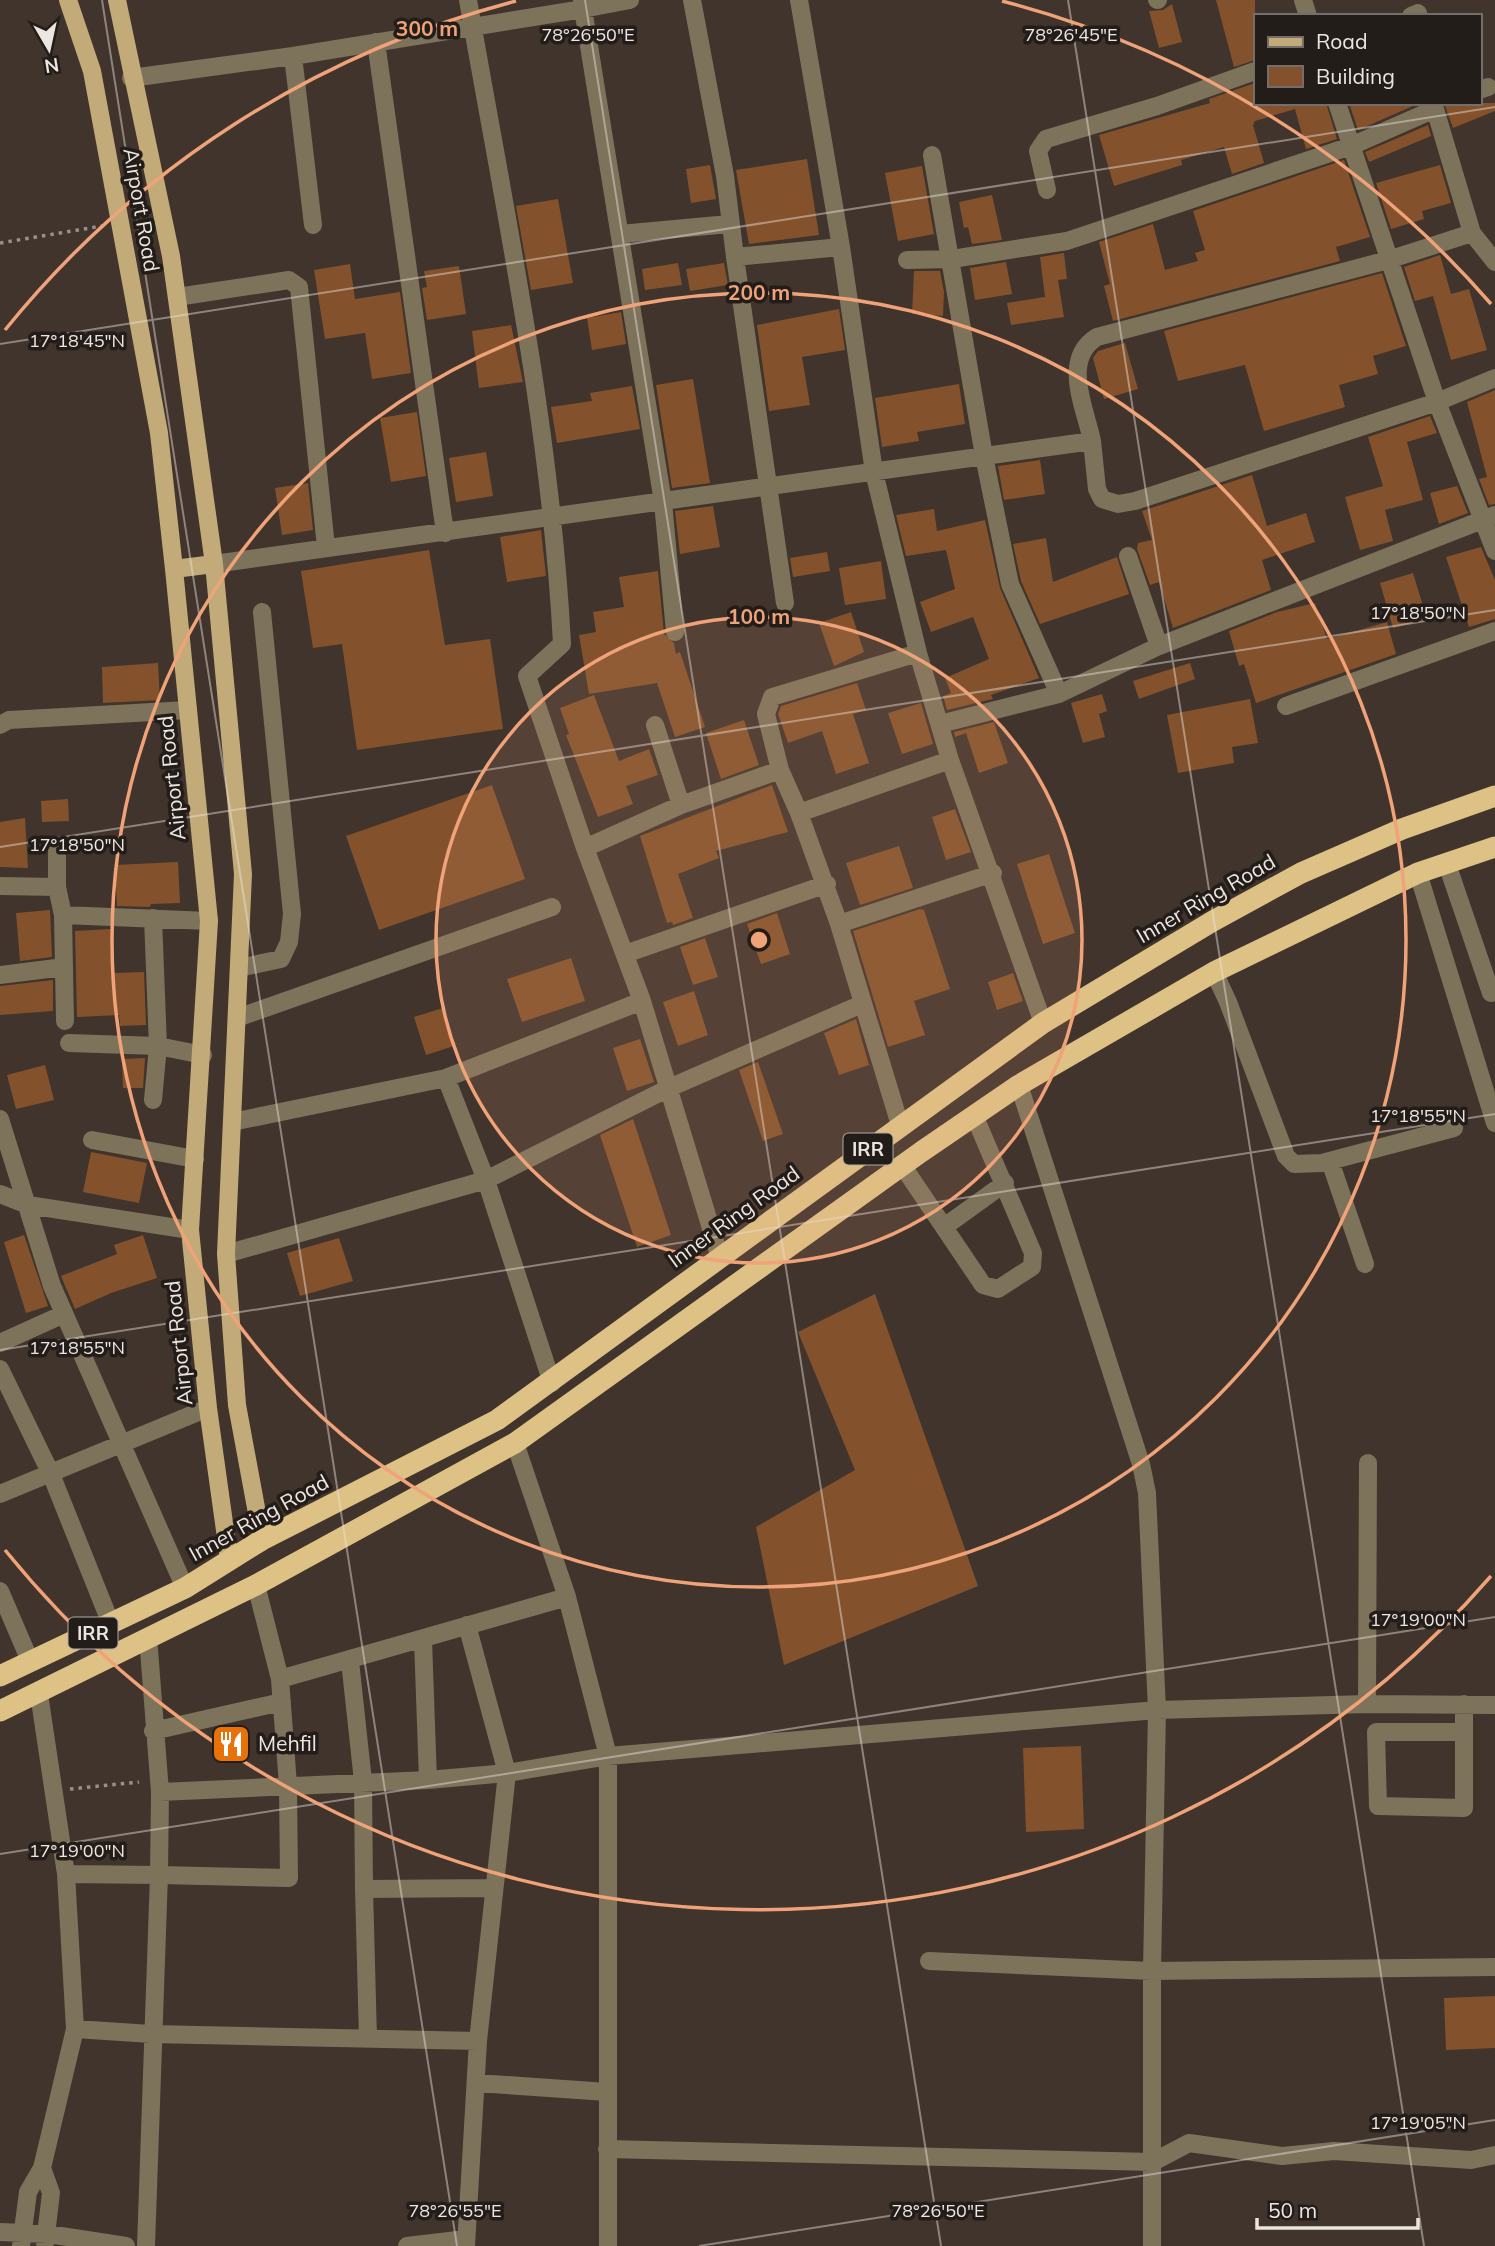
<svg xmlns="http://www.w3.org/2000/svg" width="1495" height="2246" viewBox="0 0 1495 2246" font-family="Mulish,sans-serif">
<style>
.building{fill:#83522c}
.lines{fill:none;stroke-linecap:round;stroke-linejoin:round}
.path{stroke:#9a908a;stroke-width:3.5;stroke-dasharray:3.5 5;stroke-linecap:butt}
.minor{stroke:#7d725a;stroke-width:18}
.major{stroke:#c2ab79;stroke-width:18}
.highway{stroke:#dec185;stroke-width:21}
.ticks{fill:none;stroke:#ede5e0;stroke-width:2;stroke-opacity:0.45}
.ring{fill:none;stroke:#f0a278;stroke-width:3.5}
.labels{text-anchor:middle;stroke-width:7;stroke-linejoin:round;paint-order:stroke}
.shield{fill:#231d19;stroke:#b0a9a4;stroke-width:2}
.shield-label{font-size:19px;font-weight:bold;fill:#ede5e0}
.street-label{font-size:21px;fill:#ede5e0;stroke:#231d19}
.poi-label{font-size:21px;fill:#ede5e0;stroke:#231d19;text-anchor:start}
.ticks-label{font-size:18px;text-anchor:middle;fill:#ede5e0;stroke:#231d19;stroke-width:7;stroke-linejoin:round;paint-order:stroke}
.centre{fill:#f0a278;stroke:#231d19;stroke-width:3.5}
.ring-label{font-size:21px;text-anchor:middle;font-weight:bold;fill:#f0a278;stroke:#231d19;stroke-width:7;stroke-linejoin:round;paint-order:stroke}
</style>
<rect width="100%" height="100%" fill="#40342c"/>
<path class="building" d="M 1216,0 L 1255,0 L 1255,60 L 1234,67 Z
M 1172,4 L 1182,42 L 1159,48 L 1149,11 L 1163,10 Z
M 1255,83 L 1255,103 L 1298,103 L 1298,106 L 1326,103 L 1337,139 L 1306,149 L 1295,109 L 1255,121 L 1253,125 L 1264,163 L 1232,174 L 1224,147 L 1181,160 L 1182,165 L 1114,186 L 1099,135 L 1210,103 L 1209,99 Z
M 1349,103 L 1420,103 L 1358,130 Z
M 1444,103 L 1495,103 L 1495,111 L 1453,128 Z
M 1428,125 L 1431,136 L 1369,162 L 1365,152 Z
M 807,159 L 819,235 L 749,244 L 736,170 Z
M 1344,160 L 1370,237 L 1336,247 L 1340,261 L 1113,321 L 1104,286 L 1110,284 L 1099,242 L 1153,224 L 1165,270 L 1198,261 L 1195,253 L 1205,250 L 1193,211 Z
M 710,165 L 716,199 L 691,203 L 686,169 Z
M 1440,165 L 1451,203 L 1422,211 L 1424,219 L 1391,229 L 1376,183 Z
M 922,166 L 934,234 L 898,241 L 885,173 Z
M 992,195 L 1002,240 L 972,244 L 968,227 L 964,228 L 959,202 Z
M 558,199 L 573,283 L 531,290 L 516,206 Z
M 1064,253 L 1067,279 L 1058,280 L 1064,317 L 1011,325 L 1007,303 L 1045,297 L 1040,257 Z
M 1440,255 L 1451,294 L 1469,289 L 1487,350 L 1451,360 L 1433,296 L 1415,301 L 1404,267 Z
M 1006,262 L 1012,294 L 975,300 L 970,268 Z
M 678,263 L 682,285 L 645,290 L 642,269 Z
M 724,263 L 728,285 L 690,291 L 686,269 Z
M 350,264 L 355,299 L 400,292 L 411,373 L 372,379 L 365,333 L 325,339 L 314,270 Z
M 459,266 L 466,314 L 427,320 L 422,288 L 427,287 L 424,271 Z
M 914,271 L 940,271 L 944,292 L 943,316 L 912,314 Z
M 1382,273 L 1406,346 L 1373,356 L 1378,374 L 1339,385 L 1345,407 L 1264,431 L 1245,365 L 1178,381 L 1164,331 Z
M 839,309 L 845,350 L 802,357 L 810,405 L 769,411 L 757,325 Z
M 621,312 L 626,344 L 592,350 L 587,318 Z
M 511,325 L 523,382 L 479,388 L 472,331 Z
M 1125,343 L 1138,389 L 1104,399 L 1093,358 L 1098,351 Z
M 693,379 L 710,483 L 672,488 L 656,385 Z
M 959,384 L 965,424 L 917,432 L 919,441 L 882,447 L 875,398 Z
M 632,386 L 640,429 L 557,443 L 551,407 L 592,401 L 590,393 Z
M 1495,390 L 1495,504 L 1489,505 L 1479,479 L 1487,477 L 1467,402 Z
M 417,412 L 426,476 L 391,482 L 380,418 Z
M 1430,416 L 1437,433 L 1407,442 L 1423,500 L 1385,510 L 1393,541 L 1360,550 L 1345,497 L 1383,486 L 1368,437 Z
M 486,452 L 493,496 L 456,502 L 449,458 Z
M 1040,460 L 1045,494 L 1004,500 L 998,466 Z
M 1252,475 L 1267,526 L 1306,513 L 1315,542 L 1262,560 L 1271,590 L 1173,628 L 1159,582 L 1150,585 L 1137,549 L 1138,543 L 1152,540 L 1142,511 Z
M 308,483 L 313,530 L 282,535 L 275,488 Z
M 1457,486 L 1468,513 L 1439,524 L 1430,493 Z
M 713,506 L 720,547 L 680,554 L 675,511 Z
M 934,509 L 937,531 L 985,520 L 1000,588 L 1039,678 L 991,695 L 993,699 L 947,710 L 943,696 L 951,693 L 945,678 L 989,659 L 973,617 L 931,632 L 920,602 L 955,589 L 946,550 L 906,556 L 896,515 Z
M 541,530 L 546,576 L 507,582 L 500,537 Z
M 1046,538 L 1053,582 L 1117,557 L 1129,594 L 1040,624 L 1021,581 L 1013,544 Z
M 1481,547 L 1495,580 L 1495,619 L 1469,627 L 1446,557 Z
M 429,550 L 445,645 L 490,639 L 503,729 L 357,750 L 342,644 L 313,648 L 301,571 Z
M 827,552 L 830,571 L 793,577 L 790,558 Z
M 881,561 L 886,599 L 845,605 L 839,568 Z
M 658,571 L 664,634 L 674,643 L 676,654 L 680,652 L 705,727 L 675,737 L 657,683 L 589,694 L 579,635 L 596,632 L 593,612 L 624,607 L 619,577 Z
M 1413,573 L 1427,619 L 1393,628 L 1380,583 Z
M 1315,603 L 1327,639 L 1387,622 L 1396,654 L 1256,703 L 1244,664 L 1239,666 L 1229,631 L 1277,612 Z
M 851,612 L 864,652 L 834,666 L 819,623 Z
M 158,663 L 160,700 L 103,703 L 102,667 Z
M 1190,663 L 1195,679 L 1139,699 L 1133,681 Z
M 857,683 L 866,710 L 853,714 L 869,763 L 836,774 L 822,731 L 788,743 L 778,714 L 781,706 Z
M 1102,694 L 1107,711 L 1099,714 L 1105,737 L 1083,743 L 1071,703 Z
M 594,695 L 619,761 L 649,749 L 658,775 L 626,786 L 633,804 L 598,817 L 566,735 L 569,734 L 560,708 Z
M 1250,699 L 1258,743 L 1232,747 L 1234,763 L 1178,773 L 1167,715 Z
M 921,703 L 933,744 L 902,754 L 888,713 Z
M 744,720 L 759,765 L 721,779 L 706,733 Z
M 994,722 L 1008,763 L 979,773 L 966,733 L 955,737 L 954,732 Z
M 492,785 L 525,879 L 379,930 L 346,836 Z
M 772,785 L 788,832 L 716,851 L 719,858 L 678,874 L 693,918 L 673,925 L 672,922 L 667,923 L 640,836 Z
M 68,799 L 69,821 L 42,822 L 41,801 Z
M 955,809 L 971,852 L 946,860 L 932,817 Z
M 25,818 L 28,868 L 0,867 L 0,822 Z
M 899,846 L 913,888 L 860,905 L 846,863 Z
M 1049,854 L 1075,933 L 1043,944 L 1017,864 Z
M 178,862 L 180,903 L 151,904 L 150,907 L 117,906 L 115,865 Z
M 920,909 L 924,910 L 950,989 L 914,1001 L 925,1035 L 888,1047 L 853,931 Z
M 50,910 L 52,957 L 20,961 L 16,913 Z
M 777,913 L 790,954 L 761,964 L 747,924 Z
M 111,929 L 113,973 L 144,972 L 146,1025 L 120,1026 L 119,1015 L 77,1017 L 75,931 Z
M 705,938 L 718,977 L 693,985 L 680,947 Z
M 571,958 L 585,1001 L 522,1022 L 507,979 Z
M 1013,973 L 1023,1001 L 997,1010 L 988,982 Z
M 53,980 L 53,1011 L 0,1015 L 0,986 Z
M 694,991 L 708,1035 L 678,1046 L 663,1002 Z
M 443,1008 L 454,1046 L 426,1055 L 414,1017 Z
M 856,1019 L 869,1065 L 839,1075 L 824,1033 Z
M 640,1039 L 654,1082 L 627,1091 L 613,1048 Z
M 145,1058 L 143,1088 L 123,1088 L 122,1059 Z
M 758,1062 L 783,1134 L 763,1141 L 739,1070 Z
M 45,1065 L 54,1100 L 16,1109 L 7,1075 Z
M 633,1119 L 671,1235 L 637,1247 L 600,1135 Z
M 91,1152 L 147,1163 L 139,1203 L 83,1192 Z
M 24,1235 L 48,1306 L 26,1313 L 4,1242 Z
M 143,1235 L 157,1278 L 111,1293 L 75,1309 L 61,1276 L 117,1254 L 114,1245 Z
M 339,1238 L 353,1281 L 300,1296 L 287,1253 Z
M 875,1294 L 978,1586 L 784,1665 L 756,1527 L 855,1470 L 798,1332 Z
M 1081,1746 L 1084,1829 L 1026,1832 L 1023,1748 Z
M 1495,1996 L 1495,2048 L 1446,2050 L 1444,1998 Z"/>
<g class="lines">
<path class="path" d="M 0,243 L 102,226
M 70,1789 L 139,1782"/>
<path class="minor" d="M 468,0 C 505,213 551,428 562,644 L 527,676 L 585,848 L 642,1001 L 720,1258
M 582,0 L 583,9 L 630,0
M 692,0 L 725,176 L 735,257 L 841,247
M 799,0 L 841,247 L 874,472 L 918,653 L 950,760 L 1043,1023
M 1157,0 L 1158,0
M 1303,0 L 1308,16
M 1411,16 L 1418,13
M 376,42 L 445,533
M 293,56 L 313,225
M 131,78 L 293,56 L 583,9 L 663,502 L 675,632
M 1479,90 L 1488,87
M 1337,103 L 1437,402 L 1495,551
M 932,155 L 984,456 L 1010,584 L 1059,694 L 1159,646 L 1495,515
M 1047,190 L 1038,151 L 1046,139 L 1157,106 L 1255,71
M 620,234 L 729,224
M 735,257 L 785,603
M 907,260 L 952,259 L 1067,241 L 1351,146 L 1435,109 L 1472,233
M 177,297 L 289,280 L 299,287 L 326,547
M 1092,441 L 1097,489 L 1102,499 L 1118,504 L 1135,501 L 1437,402 L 1495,378
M 1128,556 L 1159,646
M 214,564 L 1092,441 C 1085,407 1061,359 1097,337 L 1388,260 L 1472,233 L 1495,262
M 1286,706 L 1495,631
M 940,724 L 1059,694
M 0,725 L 9,720 L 188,710
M 655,725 L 681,805
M 799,813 L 780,770 L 766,714 L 772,697 L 918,653
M 585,848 L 681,805 L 780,770
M 57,851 L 57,887 L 63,915
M 1447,864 L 1491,993
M 1418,873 L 1495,1123
M 0,886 L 57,887
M 153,918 L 158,1046 L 203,1055
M 839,924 L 799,813 L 950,760
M 625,954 L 827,884
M 239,968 L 281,959 L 289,942 L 292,914 L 262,612
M 1214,972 L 1228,1002 L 1286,1156 L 1294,1164 L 1322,1163 L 1454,1128
M 0,975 L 64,967
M 237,1018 L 552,907
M 65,1021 L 63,915 L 209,921
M 69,1043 L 158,1046 L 153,1100
M 446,1078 L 486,1180 L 552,1383
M 1019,1085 L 1141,1464 L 1147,1493 L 1157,1710 L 1152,1971 L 1152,2246
M 0,1119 L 52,1286 L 185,1588
M 232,1122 L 446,1078 L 642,1001
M 900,1125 L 839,924 L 993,873
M 92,1140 L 195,1159
M 1330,1161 L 1365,1264
M 902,1165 L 983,1285 L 998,1289 L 1032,1267 L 1033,1253 L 974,1115
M 0,1194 L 28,1205 L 190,1230
M 944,1227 L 1005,1183
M 226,1254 L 486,1180 L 669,1088 L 862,1004
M 0,1343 L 64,1314
M 0,1369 L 51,1474 L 111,1624
M 515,1443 L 567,1597 L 608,1756 L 608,2246
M 0,1494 L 208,1408
M 0,1591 L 30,1661
M 423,1640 L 428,1780
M 350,1661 L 363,1781 L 364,1889 L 494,1888
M 280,1679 L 567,1597
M 1367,1704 L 1368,1463
M 153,1731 L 282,1702
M 1463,1732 L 1376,1732 L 1378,1806 L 1464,1808 L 1464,1704
M 160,1792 L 428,1780 L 507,1773 L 608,1756 L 1157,1710 L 1367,1704 L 1495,1705
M 66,1874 L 159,1875 L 160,1792 L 148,1637
M 364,1889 L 368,2038
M 929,1961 L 1152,1971 L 1495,1967
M 75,2029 L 151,2034 L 478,2041
M 477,2083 L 607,2092
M 607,2149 L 1153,2162 L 1189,2143 L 1282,2156 L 1334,2151 L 1471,2160 L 1495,2155
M 42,2168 L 51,2193 L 45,2243
M 0,2232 L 48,2234 L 126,2246
M 21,2246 L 28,2192 L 42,2168 L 75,2029 L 66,1874 L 39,1694
M 146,2246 L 159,1875 L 289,1878 L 288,1785 L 280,1679 L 256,1585
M 407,2246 L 466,2239
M 466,2246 L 478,2041 L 507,1773 L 467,1625"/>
<path class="major" d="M 68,0 L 92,71 L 159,433 L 174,569 L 209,921 L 190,1230 L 208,1408 L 229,1559
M 117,0 L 171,256 L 214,564 L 243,874 L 226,1254 L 237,1405 L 262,1540
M 174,569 L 214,564"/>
<path class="highway" d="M 0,1676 L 185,1588 L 262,1540 L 497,1420 L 1043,1023 L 1213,921 L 1301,873 L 1402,829 L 1495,796
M 0,1711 L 256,1585 L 515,1443 L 921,1152 L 1019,1085 L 1214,972 L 1418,873 L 1495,847"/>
</g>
<path class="ticks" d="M 102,0 L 457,2246M 585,0 L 941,2246M 1068,0 L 1424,2246M 0,344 L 1495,107M 0,847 L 1495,610M 0,1350 L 1495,1114M 0,1854 L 1495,1617M 699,2246 L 1495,2120"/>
<circle cx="759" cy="940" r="323" fill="#f0a278" fill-opacity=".12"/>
<g class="ring">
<circle cx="759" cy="940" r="323"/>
<circle cx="759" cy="940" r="647"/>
<path d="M1491 1576A970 970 0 0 1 5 1550M5 330A970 970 0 0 1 516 1M1002 1A970 970 0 0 1 1491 304"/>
</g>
<defs>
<symbol id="restaurant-square" viewBox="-11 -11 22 22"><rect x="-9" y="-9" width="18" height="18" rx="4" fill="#e8710a" stroke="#231d19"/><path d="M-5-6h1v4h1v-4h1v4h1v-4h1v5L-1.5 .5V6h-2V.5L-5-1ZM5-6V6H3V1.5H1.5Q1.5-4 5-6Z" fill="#fff"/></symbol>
</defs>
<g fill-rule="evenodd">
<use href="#restaurant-square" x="209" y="1722" width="44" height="44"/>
</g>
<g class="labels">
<g class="shield">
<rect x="843.5" y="1133.5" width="49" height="31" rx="5"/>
<rect x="68.5" y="1617.5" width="49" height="31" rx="5"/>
</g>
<g class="shield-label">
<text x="868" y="1156">IRR</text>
<text x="93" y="1640">IRR</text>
</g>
<g class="street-label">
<text transform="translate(141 210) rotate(80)" y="7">Airport Road</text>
<text transform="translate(172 778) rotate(-96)" y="7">Airport Road</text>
<text transform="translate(1206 899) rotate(-30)" y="7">Inner Ring Road</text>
<text transform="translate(734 1217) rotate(-36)" y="7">Inner Ring Road</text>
<text transform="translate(179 1343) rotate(-96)" y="7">Airport Road</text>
<text transform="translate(259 1518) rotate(-29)" y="7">Inner Ring Road</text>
</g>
<g class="poi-label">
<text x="258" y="1751">Mehfil</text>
</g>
</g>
<g class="ticks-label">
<text x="588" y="41">78°26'50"E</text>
<text x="1071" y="41">78°26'45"E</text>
<text x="77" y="347">17°18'45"N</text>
<text x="1418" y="619">17°18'50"N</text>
<text x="77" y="851">17°18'50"N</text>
<text x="1418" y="1122">17°18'55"N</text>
<text x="77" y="1354">17°18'55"N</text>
<text x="1418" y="1626">17°19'00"N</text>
<text x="77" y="1857">17°19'00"N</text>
<text x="1418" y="2129">17°19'05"N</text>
<text x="455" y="2217">78°26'55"E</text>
<text x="938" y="2217">78°26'50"E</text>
</g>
<circle cx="759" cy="940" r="10" class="centre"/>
<g class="ring-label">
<text x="427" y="36">300 m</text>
<text x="759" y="300">200 m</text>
<text x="759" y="624">100 m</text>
</g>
<rect x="1254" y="14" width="228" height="91" fill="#231d19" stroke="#746d69" stroke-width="2"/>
<rect x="1268" y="37" width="35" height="10" fill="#c2ab79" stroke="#746d69" stroke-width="2"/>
<text x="1316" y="49" font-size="21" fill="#ede5e0">Road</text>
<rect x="1268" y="66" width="35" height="21" fill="#83522c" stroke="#746d69" stroke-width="2"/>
<text x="1316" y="84" font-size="21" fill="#ede5e0">Building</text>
<g transform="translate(49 49) rotate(171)" stroke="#231d19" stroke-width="5" paint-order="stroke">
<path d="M0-5L12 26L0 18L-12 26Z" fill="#ede5e0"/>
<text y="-10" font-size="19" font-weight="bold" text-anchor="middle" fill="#ede5e0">N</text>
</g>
<path d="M1257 2218v10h161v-10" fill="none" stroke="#ede5e0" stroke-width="3.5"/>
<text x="1268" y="2218" font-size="21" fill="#ede5e0" stroke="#231d19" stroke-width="5" paint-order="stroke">50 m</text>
</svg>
